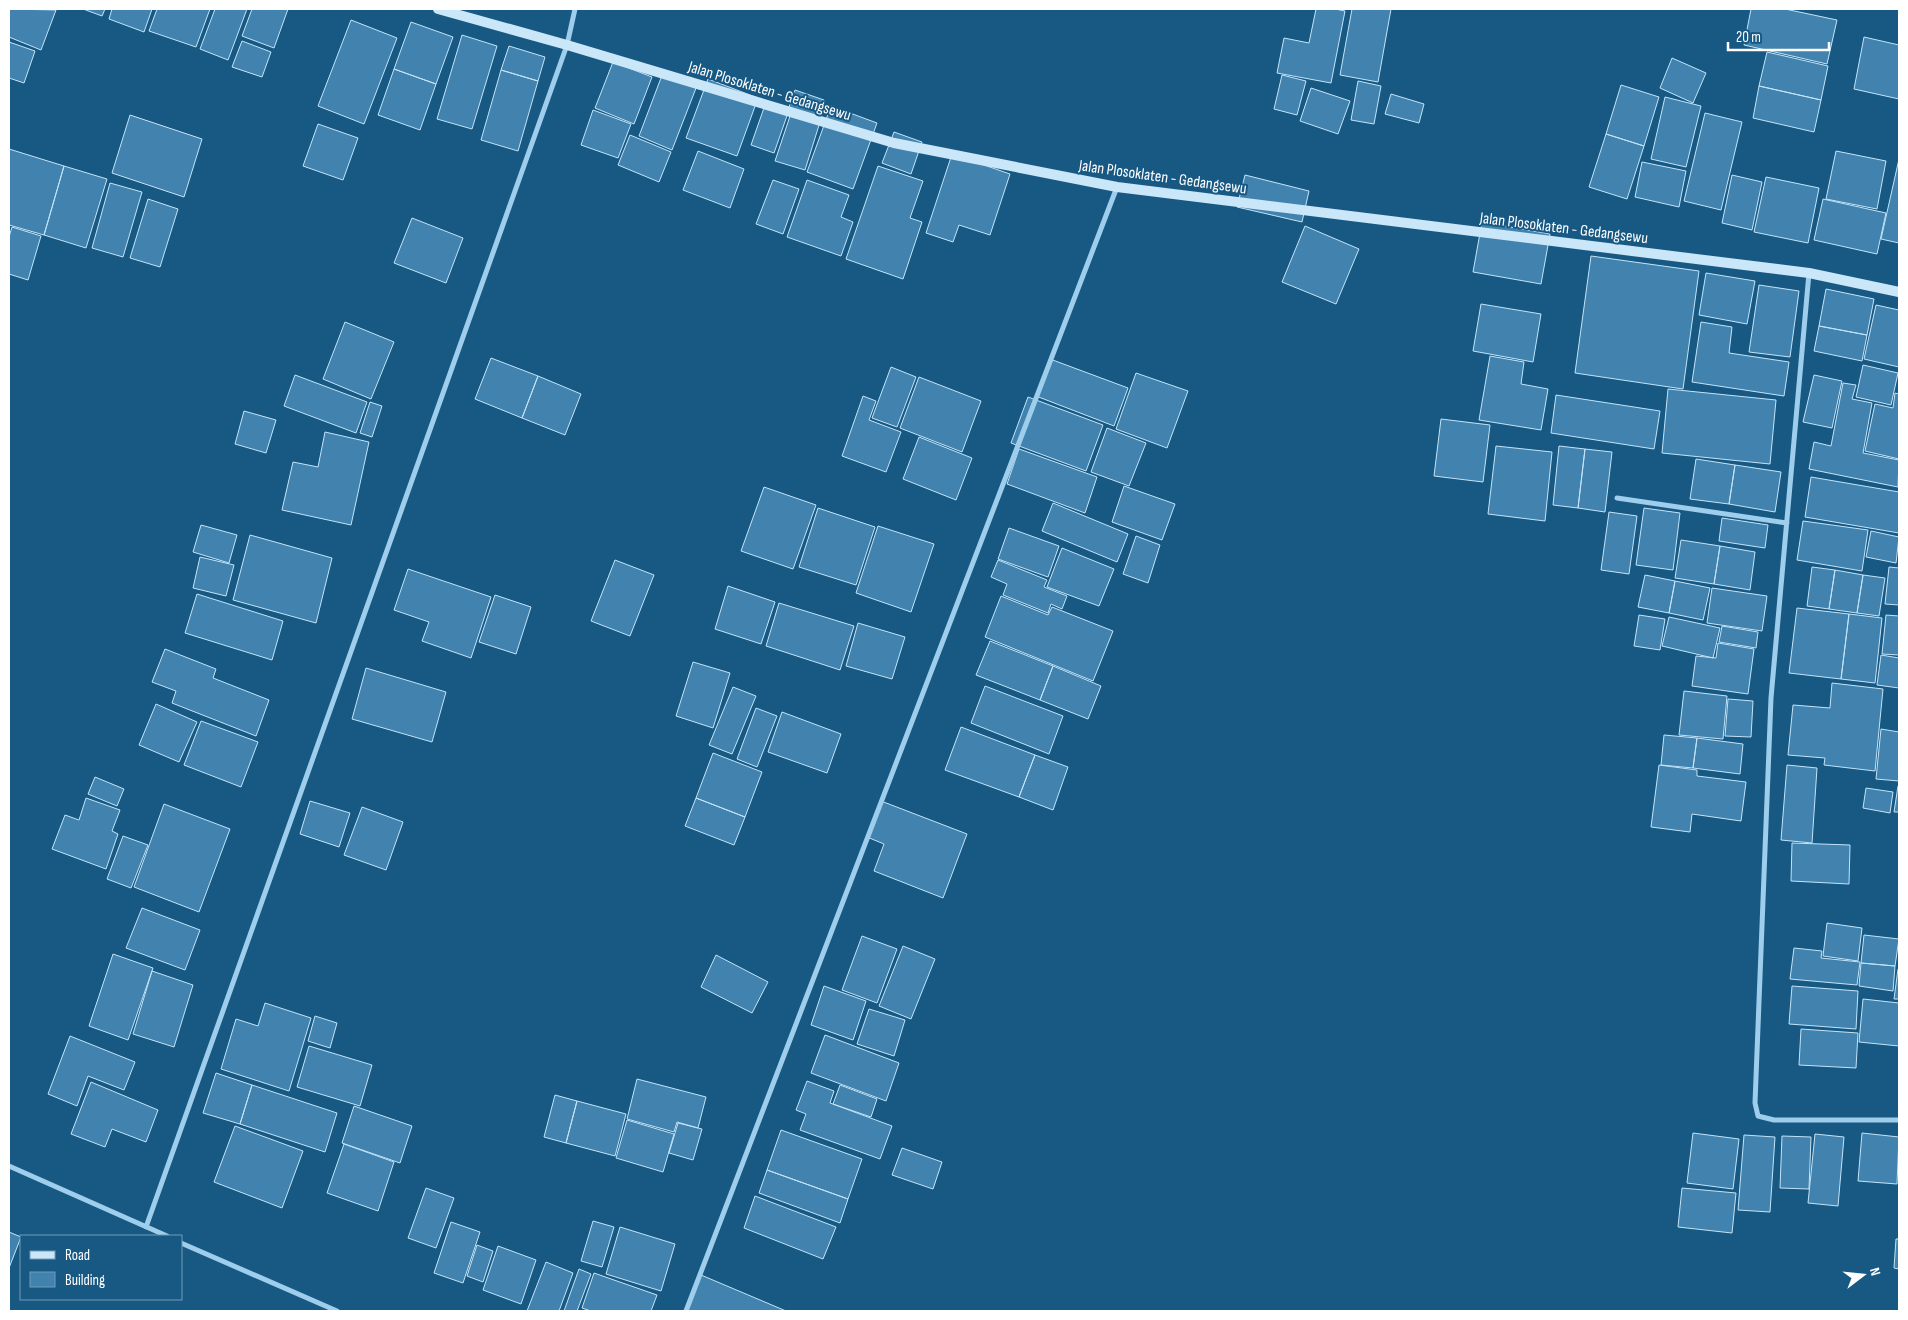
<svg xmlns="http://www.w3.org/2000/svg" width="1908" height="1320" viewBox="0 0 1908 1320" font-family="'Sofia Sans Condensed',sans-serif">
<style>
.building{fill:#4183ae;stroke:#c3e4f9}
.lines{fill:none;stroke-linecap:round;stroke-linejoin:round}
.street{stroke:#9eceec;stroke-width:5}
.secondary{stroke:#cae6f9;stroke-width:10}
.labels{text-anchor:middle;stroke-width:4;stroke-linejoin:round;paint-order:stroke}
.street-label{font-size:16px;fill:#fff;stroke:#185984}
</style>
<rect width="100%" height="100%" fill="#185984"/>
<path class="building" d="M 9,9 L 56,10 L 41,50 L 9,37 Z
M 83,9 L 105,9 L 102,16 Z
M 112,9 L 152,9 L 144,32 L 109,19 Z
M 157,9 L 210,9 L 196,47 L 149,31 Z
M 215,9 L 247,9 L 228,60 L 200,49 Z
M 252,9 L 288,9 L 274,48 L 242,36 Z
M 1316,9 L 1335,9 L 1345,11 L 1331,83 L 1277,73 L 1284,38 L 1309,43 Z
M 1352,9 L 1391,9 L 1378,82 L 1340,75 Z
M 1751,9 L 1785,9 L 1837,20 L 1827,64 L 1744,45 Z
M 351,20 L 397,38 L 364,124 L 318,106 Z
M 411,22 L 453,37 L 436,84 L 394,69 Z
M 462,35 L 497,46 L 472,129 L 437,119 Z
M 1864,37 L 1899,45 L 1899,99 L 1854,89 Z
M 242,41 L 271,52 L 262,77 L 232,67 Z
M 9,42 L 35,51 L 24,83 L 9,78 Z
M 509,46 L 545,57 L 538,81 L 501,70 Z
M 1767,52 L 1828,66 L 1821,100 L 1759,86 Z
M 1672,58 L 1706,73 L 1693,103 L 1660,88 Z
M 613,62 L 652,77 L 634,124 L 595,108 Z
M 394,69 L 436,84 L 420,130 L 378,115 Z
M 501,70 L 538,81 L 518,151 L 481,140 Z
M 664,70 L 698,83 L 672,150 L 639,136 Z
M 1282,75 L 1306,81 L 1297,115 L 1274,109 Z
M 708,79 L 758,98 L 737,156 L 686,138 Z
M 1358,81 L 1381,86 L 1374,124 L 1351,120 Z
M 1621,85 L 1659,97 L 1644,146 L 1606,134 Z
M 1759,86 L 1821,100 L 1814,132 L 1753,118 Z
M 1311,88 L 1350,101 L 1338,134 L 1300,121 Z
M 795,90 L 824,100 L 818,118 L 789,107 Z
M 1391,94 L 1424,104 L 1419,123 L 1385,114 Z
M 1665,97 L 1701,106 L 1686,167 L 1651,159 Z
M 766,102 L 789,110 L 774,153 L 751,145 Z
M 831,106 L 877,123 L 853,189 L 807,172 Z
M 593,110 L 631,124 L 618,158 L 581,145 Z
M 791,113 L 820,122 L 805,170 L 775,161 Z
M 1705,113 L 1742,122 L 1721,210 L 1684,201 Z
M 130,115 L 202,139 L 184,197 L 112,173 Z
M 318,124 L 358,138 L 343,180 L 303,166 Z
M 894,132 L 922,142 L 911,174 L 882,163 Z
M 1606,134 L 1644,146 L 1627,199 L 1589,187 Z
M 630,135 L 671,152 L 659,182 L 618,165 Z
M 9,149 L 64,166 L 44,235 L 9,225 Z
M 698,151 L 744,169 L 730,208 L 683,190 Z
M 1836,151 L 1886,161 L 1877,209 L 1826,199 Z
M 952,154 L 1010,174 L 990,235 L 959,225 L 953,242 L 926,233 Z
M 1899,159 L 1899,243 L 1881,239 Z
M 1642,162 L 1686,171 L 1679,207 L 1635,197 Z
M 64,166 L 107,179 L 86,248 L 44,235 Z
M 878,166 L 923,181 L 910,218 L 922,222 L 903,279 L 846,259 Z
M 1245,175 L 1309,191 L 1302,222 L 1237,207 Z
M 1732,175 L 1762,182 L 1752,230 L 1722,223 Z
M 1766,177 L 1819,188 L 1808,243 L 1754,232 Z
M 773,180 L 799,189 L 783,234 L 756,224 Z
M 807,180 L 849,195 L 841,217 L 853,222 L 841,256 L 787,237 Z
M 110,183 L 142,192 L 123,257 L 92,248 Z
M 148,199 L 178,209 L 160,267 L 130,258 Z
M 1823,199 L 1886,213 L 1877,254 L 1814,240 Z
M 412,218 L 463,238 L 446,283 L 394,263 Z
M 1482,222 L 1550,234 L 1541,284 L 1473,272 Z
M 1305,226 L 1359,249 L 1336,304 L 1282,282 Z
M 12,227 L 41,236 L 28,280 L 9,274 L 9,237 Z
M 1591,256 L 1699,271 L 1683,389 L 1575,373 Z
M 1706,273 L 1755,281 L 1747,324 L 1699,315 Z
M 1759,285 L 1799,291 L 1790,357 L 1749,352 Z
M 1826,289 L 1874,299 L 1867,335 L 1819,326 Z
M 1481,304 L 1541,314 L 1533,362 L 1473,351 Z
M 1876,305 L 1899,310 L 1899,367 L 1864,359 Z
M 345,322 L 394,342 L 371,399 L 323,379 Z
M 1701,322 L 1732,327 L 1729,353 L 1789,362 L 1784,396 L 1692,382 Z
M 1819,326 L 1867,335 L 1862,361 L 1814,351 Z
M 1490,356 L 1524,362 L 1521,384 L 1548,389 L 1541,430 L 1479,420 Z
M 491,358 L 538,376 L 522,418 L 475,399 Z
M 1050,359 L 1128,388 L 1114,426 L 1036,396 Z
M 1863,365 L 1898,373 L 1891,405 L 1856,397 Z
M 891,367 L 916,377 L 897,427 L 872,418 Z
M 1136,373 L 1188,391 L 1167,448 L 1116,429 Z
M 295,375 L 367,402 L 356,433 L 284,406 Z
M 1814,375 L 1842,381 L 1832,428 L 1803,422 Z
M 538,376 L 581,394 L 565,435 L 522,418 Z
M 919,377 L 981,401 L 962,452 L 900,428 Z
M 1843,383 L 1856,385 L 1852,399 L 1872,403 L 1863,453 L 1899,460 L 1898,487 L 1809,469 L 1814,442 L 1831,446 Z
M 1668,389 L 1776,400 L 1770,464 L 1662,453 Z
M 1895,393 L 1899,394 L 1899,459 L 1865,451 L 1875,404 L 1893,408 Z
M 1556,395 L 1660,411 L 1654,449 L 1551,433 Z
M 863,396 L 876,401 L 869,420 L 901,432 L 886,472 L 842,456 Z
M 1028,397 L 1103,425 L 1086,471 L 1011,443 Z
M 370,402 L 382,406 L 372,437 L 360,433 Z
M 244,411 L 276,420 L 266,453 L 235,444 Z
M 1441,419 L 1490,425 L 1483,482 L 1434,476 Z
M 1107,428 L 1146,443 L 1129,486 L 1091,472 Z
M 325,432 L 369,442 L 351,525 L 282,510 L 293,462 L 318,467 Z
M 919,437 L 972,458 L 956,500 L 903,479 Z
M 1496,446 L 1552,452 L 1545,521 L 1488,514 Z
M 1559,446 L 1585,449 L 1578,508 L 1553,505 Z
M 1019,449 L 1097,477 L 1085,513 L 1007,484 Z
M 1585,449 L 1612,452 L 1605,512 L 1578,508 Z
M 1696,459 L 1735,465 L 1729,504 L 1690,499 Z
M 1735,465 L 1781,472 L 1775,512 L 1729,504 Z
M 1811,477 L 1899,492 L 1899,533 L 1805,517 Z
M 1124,486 L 1175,504 L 1162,540 L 1112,522 Z
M 764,487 L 816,505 L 793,569 L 741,551 Z
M 1053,503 L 1128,534 L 1117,562 L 1042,531 Z
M 818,508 L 875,527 L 856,585 L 799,567 Z
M 1644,508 L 1680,513 L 1673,570 L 1636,565 Z
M 1609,512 L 1637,516 L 1629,574 L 1601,570 Z
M 1722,518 L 1768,525 L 1765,548 L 1719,541 Z
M 1803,521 L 1868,530 L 1862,571 L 1797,560 Z
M 201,525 L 237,535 L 229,563 L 193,552 Z
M 878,526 L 934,544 L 911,612 L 856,593 Z
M 1009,528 L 1059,546 L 1048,577 L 998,559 Z
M 1871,531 L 1899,537 L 1896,563 L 1866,557 Z
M 250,535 L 332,558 L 316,623 L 233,600 Z
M 1136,536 L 1160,545 L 1148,583 L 1123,574 Z
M 1681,540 L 1720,546 L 1714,584 L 1675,578 Z
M 1720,546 L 1755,552 L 1750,590 L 1714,584 Z
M 1062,548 L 1114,569 L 1099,606 L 1047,587 Z
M 200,557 L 234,565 L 226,596 L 193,588 Z
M 615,560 L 654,575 L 630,636 L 591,621 Z
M 998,560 L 1047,580 L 1044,587 L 1067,596 L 1062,609 L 1051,604 L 1048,613 L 1003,595 L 1007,584 L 991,577 Z
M 1812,567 L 1835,570 L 1829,609 L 1807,606 Z
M 1889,567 L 1899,568 L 1899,605 L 1885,604 Z
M 408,569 L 491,597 L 471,658 L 422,641 L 429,622 L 394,610 Z
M 1835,570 L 1863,575 L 1857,613 L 1829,609 Z
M 1645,575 L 1675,581 L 1669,613 L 1638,607 Z
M 1863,575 L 1885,578 L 1879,616 L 1857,613 Z
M 1675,581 L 1710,588 L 1703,620 L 1669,613 Z
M 728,586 L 775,602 L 761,644 L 715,629 Z
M 1712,588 L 1767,596 L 1762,631 L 1707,623 Z
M 197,594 L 283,621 L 272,660 L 185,633 Z
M 495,595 L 531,607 L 516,654 L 479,642 Z
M 1001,596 L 1048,615 L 1052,607 L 1113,631 L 1093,681 L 985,637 Z
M 779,603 L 854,626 L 840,670 L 766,646 Z
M 1797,608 L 1849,614 L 1841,679 L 1789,673 Z
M 1849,614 L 1882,618 L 1875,683 L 1841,679 Z
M 1639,615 L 1665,619 L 1660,650 L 1634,646 Z
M 1886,615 L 1899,616 L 1899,655 L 1882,654 Z
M 1669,617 L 1720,628 L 1713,658 L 1662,646 Z
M 858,623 L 905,637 L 892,679 L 846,666 Z
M 1722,626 L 1758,632 L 1756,648 L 1719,642 Z
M 990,641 L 1053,666 L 1040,700 L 976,675 Z
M 1718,643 L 1754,649 L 1748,694 L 1692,686 L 1696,656 L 1716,658 Z
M 165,649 L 216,669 L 213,678 L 269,700 L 256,736 L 172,703 L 176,691 L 152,682 Z
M 1881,655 L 1899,658 L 1899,688 L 1877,685 Z
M 693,662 L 730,673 L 713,728 L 676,716 Z
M 1053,666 L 1101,686 L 1088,719 L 1040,700 Z
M 366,668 L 446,692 L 432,742 L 352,719 Z
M 1832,683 L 1883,689 L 1875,771 L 1824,765 L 1825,758 L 1788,755 L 1793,705 L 1830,708 Z
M 985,686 L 1063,716 L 1049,754 L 971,723 Z
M 733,687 L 756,696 L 732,754 L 709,745 Z
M 1684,691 L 1727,696 L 1723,739 L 1679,735 Z
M 1728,699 L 1753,701 L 1751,737 L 1725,736 Z
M 156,704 L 197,722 L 179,762 L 139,745 Z
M 756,708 L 777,716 L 757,767 L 737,759 Z
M 782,712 L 841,734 L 827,773 L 768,752 Z
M 201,721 L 258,742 L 241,787 L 184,765 Z
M 961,727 L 1035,755 L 1019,797 L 945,770 Z
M 1881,729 L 1899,732 L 1899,781 L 1876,779 Z
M 1664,735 L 1697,738 L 1693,768 L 1661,765 Z
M 1697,738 L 1743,744 L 1740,774 L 1693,768 Z
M 713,753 L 762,772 L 745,817 L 696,798 Z
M 1035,755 L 1068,767 L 1053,810 L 1019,797 Z
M 1659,765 L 1697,770 L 1697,776 L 1746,782 L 1741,821 L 1692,814 L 1690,832 L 1651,827 Z
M 1787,765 L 1817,768 L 1812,843 L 1781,840 Z
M 95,777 L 124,789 L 117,806 L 88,794 Z
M 1898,786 L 1899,786 L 1899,812 L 1894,812 Z
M 1866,788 L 1893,792 L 1890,813 L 1863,808 Z
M 86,798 L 120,810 L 112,831 L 118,834 L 106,869 L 52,849 L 65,815 L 79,820 Z
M 696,798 L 745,817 L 734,845 L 685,826 Z
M 310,801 L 350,813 L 339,847 L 300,834 Z
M 881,801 L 967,834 L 943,898 L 874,871 L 884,844 L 867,837 Z
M 164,804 L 230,829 L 199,912 L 134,887 Z
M 362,807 L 403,822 L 386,870 L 344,855 Z
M 123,836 L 148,845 L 131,888 L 107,879 Z
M 1792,843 L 1850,845 L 1849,884 L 1791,881 Z
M 142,908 L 200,930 L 185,970 L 126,948 Z
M 1827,923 L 1862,928 L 1858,961 L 1823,956 Z
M 1864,935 L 1899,939 L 1895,966 L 1861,963 Z
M 862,936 L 897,949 L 877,1003 L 842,990 Z
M 903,946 L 935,959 L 911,1019 L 879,1006 Z
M 1794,948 L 1822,951 L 1821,958 L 1860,962 L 1857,985 L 1790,979 Z
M 113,954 L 153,968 L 128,1040 L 89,1026 Z
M 716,955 L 768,982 L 752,1013 L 701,987 Z
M 1861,963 L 1895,966 L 1893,991 L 1859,986 Z
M 1898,969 L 1899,969 L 1899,999 L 1894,999 Z
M 152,971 L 193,985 L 174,1047 L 133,1034 Z
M 824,986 L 866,1001 L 853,1040 L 811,1025 Z
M 1792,986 L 1858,991 L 1856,1029 L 1789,1024 Z
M 1863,999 L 1899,1003 L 1899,1046 L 1859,1042 Z
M 265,1003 L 311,1018 L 289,1091 L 221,1069 L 236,1019 L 258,1026 Z
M 869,1009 L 905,1020 L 894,1056 L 857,1044 Z
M 315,1016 L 337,1023 L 330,1048 L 308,1041 Z
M 1801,1029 L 1858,1033 L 1856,1068 L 1799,1065 Z
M 825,1035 L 899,1063 L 886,1101 L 811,1073 Z
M 70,1036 L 135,1062 L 124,1090 L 88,1076 L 77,1106 L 48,1094 Z
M 309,1046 L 372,1065 L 360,1106 L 297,1087 Z
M 216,1073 L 252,1085 L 240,1124 L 203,1113 Z
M 637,1079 L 706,1097 L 698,1128 L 677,1122 L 674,1132 L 627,1119 Z
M 807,1081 L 834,1091 L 830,1103 L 892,1126 L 880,1159 L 800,1130 L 806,1114 L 796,1110 Z
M 91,1082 L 158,1110 L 146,1142 L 112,1129 L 105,1147 L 71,1134 Z
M 252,1085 L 337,1113 L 325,1152 L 240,1124 Z
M 840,1085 L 877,1099 L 871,1117 L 833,1104 Z
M 555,1095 L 577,1101 L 566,1143 L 544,1137 Z
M 577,1101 L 626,1114 L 615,1156 L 566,1143 Z
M 354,1106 L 412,1126 L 400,1163 L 342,1143 Z
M 627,1120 L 674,1134 L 663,1172 L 616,1158 Z
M 678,1123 L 702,1129 L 693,1160 L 669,1153 Z
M 235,1126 L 303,1151 L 282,1208 L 214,1182 Z
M 781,1130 L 862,1159 L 848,1199 L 767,1170 Z
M 1693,1133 L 1739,1139 L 1733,1189 L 1687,1183 Z
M 1862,1133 L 1899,1137 L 1897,1184 L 1858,1181 Z
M 1815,1134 L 1844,1137 L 1838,1206 L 1808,1203 Z
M 1744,1135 L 1775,1137 L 1770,1212 L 1738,1210 Z
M 1782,1136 L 1811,1137 L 1809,1189 L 1780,1188 Z
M 344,1144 L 394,1162 L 378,1211 L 327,1193 Z
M 902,1148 L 942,1162 L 933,1189 L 892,1175 Z
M 767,1170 L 848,1199 L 840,1223 L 759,1193 Z
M 426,1188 L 454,1198 L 436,1248 L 408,1238 Z
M 1682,1188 L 1736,1193 L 1732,1233 L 1678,1227 Z
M 755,1196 L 836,1227 L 823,1259 L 744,1228 Z
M 593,1221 L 614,1227 L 602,1267 L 581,1261 Z
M 451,1222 L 480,1232 L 463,1283 L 434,1273 Z
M 620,1227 L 675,1244 L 661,1291 L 606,1274 Z
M 9,1232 L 21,1237 L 9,1268 Z
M 1896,1239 L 1899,1239 L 1899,1269 L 1894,1268 Z
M 477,1245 L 493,1251 L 483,1282 L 467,1276 Z
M 498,1246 L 536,1260 L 521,1304 L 483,1290 Z
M 546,1262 L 573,1273 L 559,1311 L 527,1311 Z
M 579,1269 L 591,1274 L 577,1311 L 564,1311 Z
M 594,1273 L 657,1295 L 651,1311 L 591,1311 L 582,1308 Z
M 701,1275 L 786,1311 L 686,1311 Z"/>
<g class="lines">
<path class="street" d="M 1809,273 L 1771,698 L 1755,1103 L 1758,1116 L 1774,1120 L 1899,1120
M 1617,498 L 1787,523
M 9,1166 L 167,1236
M 146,1227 L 567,45 L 575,9
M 181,1243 L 337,1311
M 686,1311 L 1117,187"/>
<path class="secondary" d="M 438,9 L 567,45 L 894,143 L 1117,187 L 1809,273 L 1899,292"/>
</g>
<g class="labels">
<g class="street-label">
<text transform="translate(770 90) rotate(17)" y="6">Jalan Plosoklaten - Gedangsewu</text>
<text transform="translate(1163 176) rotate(8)" y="6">Jalan Plosoklaten - Gedangsewu</text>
<text transform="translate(1564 227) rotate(7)" y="6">Jalan Plosoklaten - Gedangsewu</text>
</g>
</g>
<rect width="1908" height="1320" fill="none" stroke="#ffffff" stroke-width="20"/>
<rect x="20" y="1235" width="162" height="65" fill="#185984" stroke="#749bb5"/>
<rect x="30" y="1251" width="25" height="8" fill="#cae6f9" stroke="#749bb5"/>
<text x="65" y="1260" font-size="15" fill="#ffffff">Road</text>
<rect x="30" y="1272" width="25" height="15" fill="#4183ae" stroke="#749bb5"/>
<text x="65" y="1285" font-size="15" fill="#ffffff">Building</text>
<g transform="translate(1863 1275) rotate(74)" stroke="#185984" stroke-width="4" paint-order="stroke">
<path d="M0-4L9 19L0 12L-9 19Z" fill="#ffffff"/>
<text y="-8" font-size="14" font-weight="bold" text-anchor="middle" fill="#ffffff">N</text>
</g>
<path d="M1728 42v8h101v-8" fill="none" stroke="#ffffff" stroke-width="2.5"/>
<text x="1736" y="42" font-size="15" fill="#ffffff" stroke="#185984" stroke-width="4" paint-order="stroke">20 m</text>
</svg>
